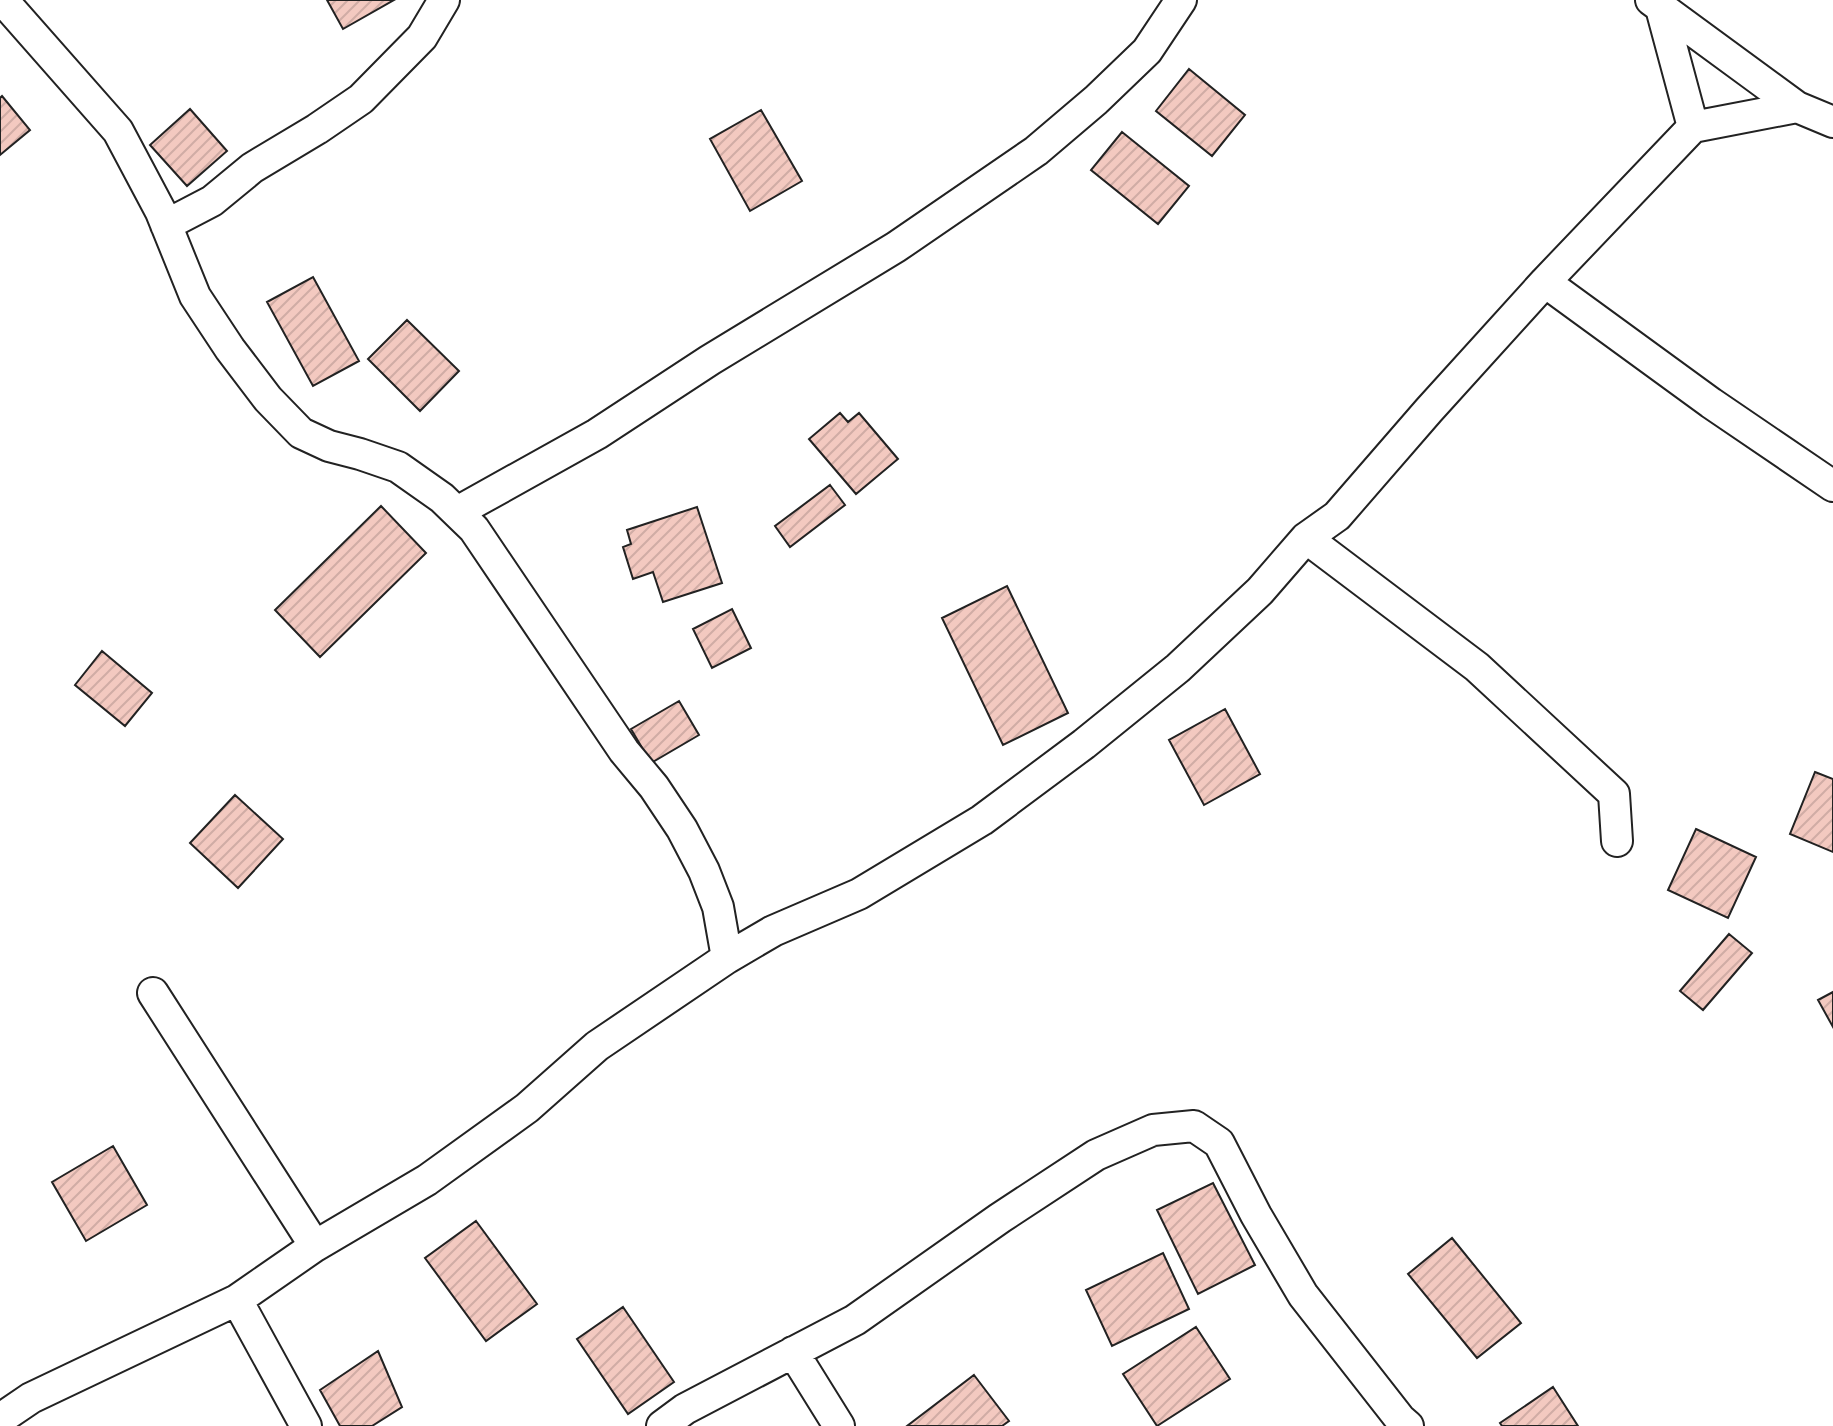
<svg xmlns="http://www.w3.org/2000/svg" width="1833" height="1426" viewBox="0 0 1833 1426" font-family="'Fira Sans',sans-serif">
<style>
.building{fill:url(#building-hatch);stroke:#222;stroke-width:2}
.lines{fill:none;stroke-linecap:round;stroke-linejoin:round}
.minor-casing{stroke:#222;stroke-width:34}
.minor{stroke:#fff;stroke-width:30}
</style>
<defs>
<pattern id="building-hatch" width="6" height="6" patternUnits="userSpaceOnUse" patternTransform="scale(2)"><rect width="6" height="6" fill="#f3c9c0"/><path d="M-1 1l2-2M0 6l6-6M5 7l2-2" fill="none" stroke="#d0aca5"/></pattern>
</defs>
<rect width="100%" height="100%" fill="#fff"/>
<path class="building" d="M 327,0 L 394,0 L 343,29 Z
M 1189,69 L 1245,115 L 1212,156 L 1156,111 Z
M 2,96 L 30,130 L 0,155 L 0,98 Z
M 190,109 L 227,151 L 187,186 L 150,145 Z
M 761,110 L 802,181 L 750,211 L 710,139 Z
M 1122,132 L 1189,186 L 1158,224 L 1091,170 Z
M 313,277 L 359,361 L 313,386 L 267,302 Z
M 407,320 L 459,371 L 420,411 L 368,359 Z
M 840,413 L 848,422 L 859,413 L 898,459 L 856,494 L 809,439 Z
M 830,485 L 845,505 L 790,547 L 775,526 Z
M 381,506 L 426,553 L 320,657 L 275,610 Z
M 697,507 L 722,583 L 663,602 L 653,572 L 633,579 L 623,547 L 631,544 L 627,530 Z
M 1007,586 L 1068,713 L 1003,745 L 942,618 Z
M 732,609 L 751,648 L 712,668 L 693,629 Z
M 102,651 L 152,693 L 125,726 L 75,685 Z
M 679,701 L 699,735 L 651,763 L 631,729 Z
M 1225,709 L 1260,774 L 1204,805 L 1169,740 Z
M 1815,772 L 1833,779 L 1833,852 L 1790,834 Z
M 235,795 L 283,839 L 238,888 L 190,843 Z
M 1696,829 L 1756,857 L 1728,918 L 1668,890 Z
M 1729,934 L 1752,953 L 1703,1010 L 1680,991 Z
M 1833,992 L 1833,1027 L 1818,1000 Z
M 113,1146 L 147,1205 L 86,1241 L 52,1182 Z
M 1213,1183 L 1255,1265 L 1198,1294 L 1157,1210 Z
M 476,1221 L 537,1304 L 486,1341 L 425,1258 Z
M 1452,1238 L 1521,1323 L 1477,1358 L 1408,1274 Z
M 1163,1253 L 1189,1309 L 1112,1346 L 1086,1290 Z
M 623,1307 L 674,1382 L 628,1414 L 577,1339 Z
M 1196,1327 L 1230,1379 L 1157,1426 L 1123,1374 Z
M 378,1351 L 402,1407 L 372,1426 L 340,1426 L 320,1390 Z
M 974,1375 L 1009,1421 L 1002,1426 L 907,1426 Z
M 1553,1387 L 1578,1426 L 1502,1426 L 1500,1423 Z"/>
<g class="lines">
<defs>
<path id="minor" d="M 6,0 L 7,5 L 118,131 L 161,212 L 195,296 L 230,349 L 268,399 L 301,433 L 329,446 L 360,454 L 398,467 L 442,498 L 474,529 L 624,751 L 654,787 L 682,829 L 704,871 L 718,907 L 727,958
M 1651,0 L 1797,107 L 1833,122
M 1661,8 L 1693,127
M 166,225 L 212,201 L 252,168 L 317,129 L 361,99 L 422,37 L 444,0
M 1545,282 L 1711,403 L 1833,486
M 457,512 L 597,434 L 710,360 L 896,247 L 1036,151 L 1096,100 L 1147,51 L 1181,0
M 1306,538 L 1477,667 L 1614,794 L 1617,841
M 153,993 L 315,1246
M 237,1300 L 306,1426
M 793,1352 L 839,1426
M 0,1419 L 31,1398 L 237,1300 L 315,1246 L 427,1180 L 527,1108 L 597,1046 L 727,958 L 773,931 L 859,894 L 982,820 L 1084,744 L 1178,668 L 1260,591 L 1306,538 L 1337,516 L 1429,410 L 1545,282 L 1693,127 L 1797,107
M 662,1426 L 685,1409 L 855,1320 L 1000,1218 L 1096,1155 L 1153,1130 L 1194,1126 L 1219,1143 L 1256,1215 L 1303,1295 L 1400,1419 L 1408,1426"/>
</defs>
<use href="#minor" class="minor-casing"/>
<use href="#minor" class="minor"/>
</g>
</svg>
